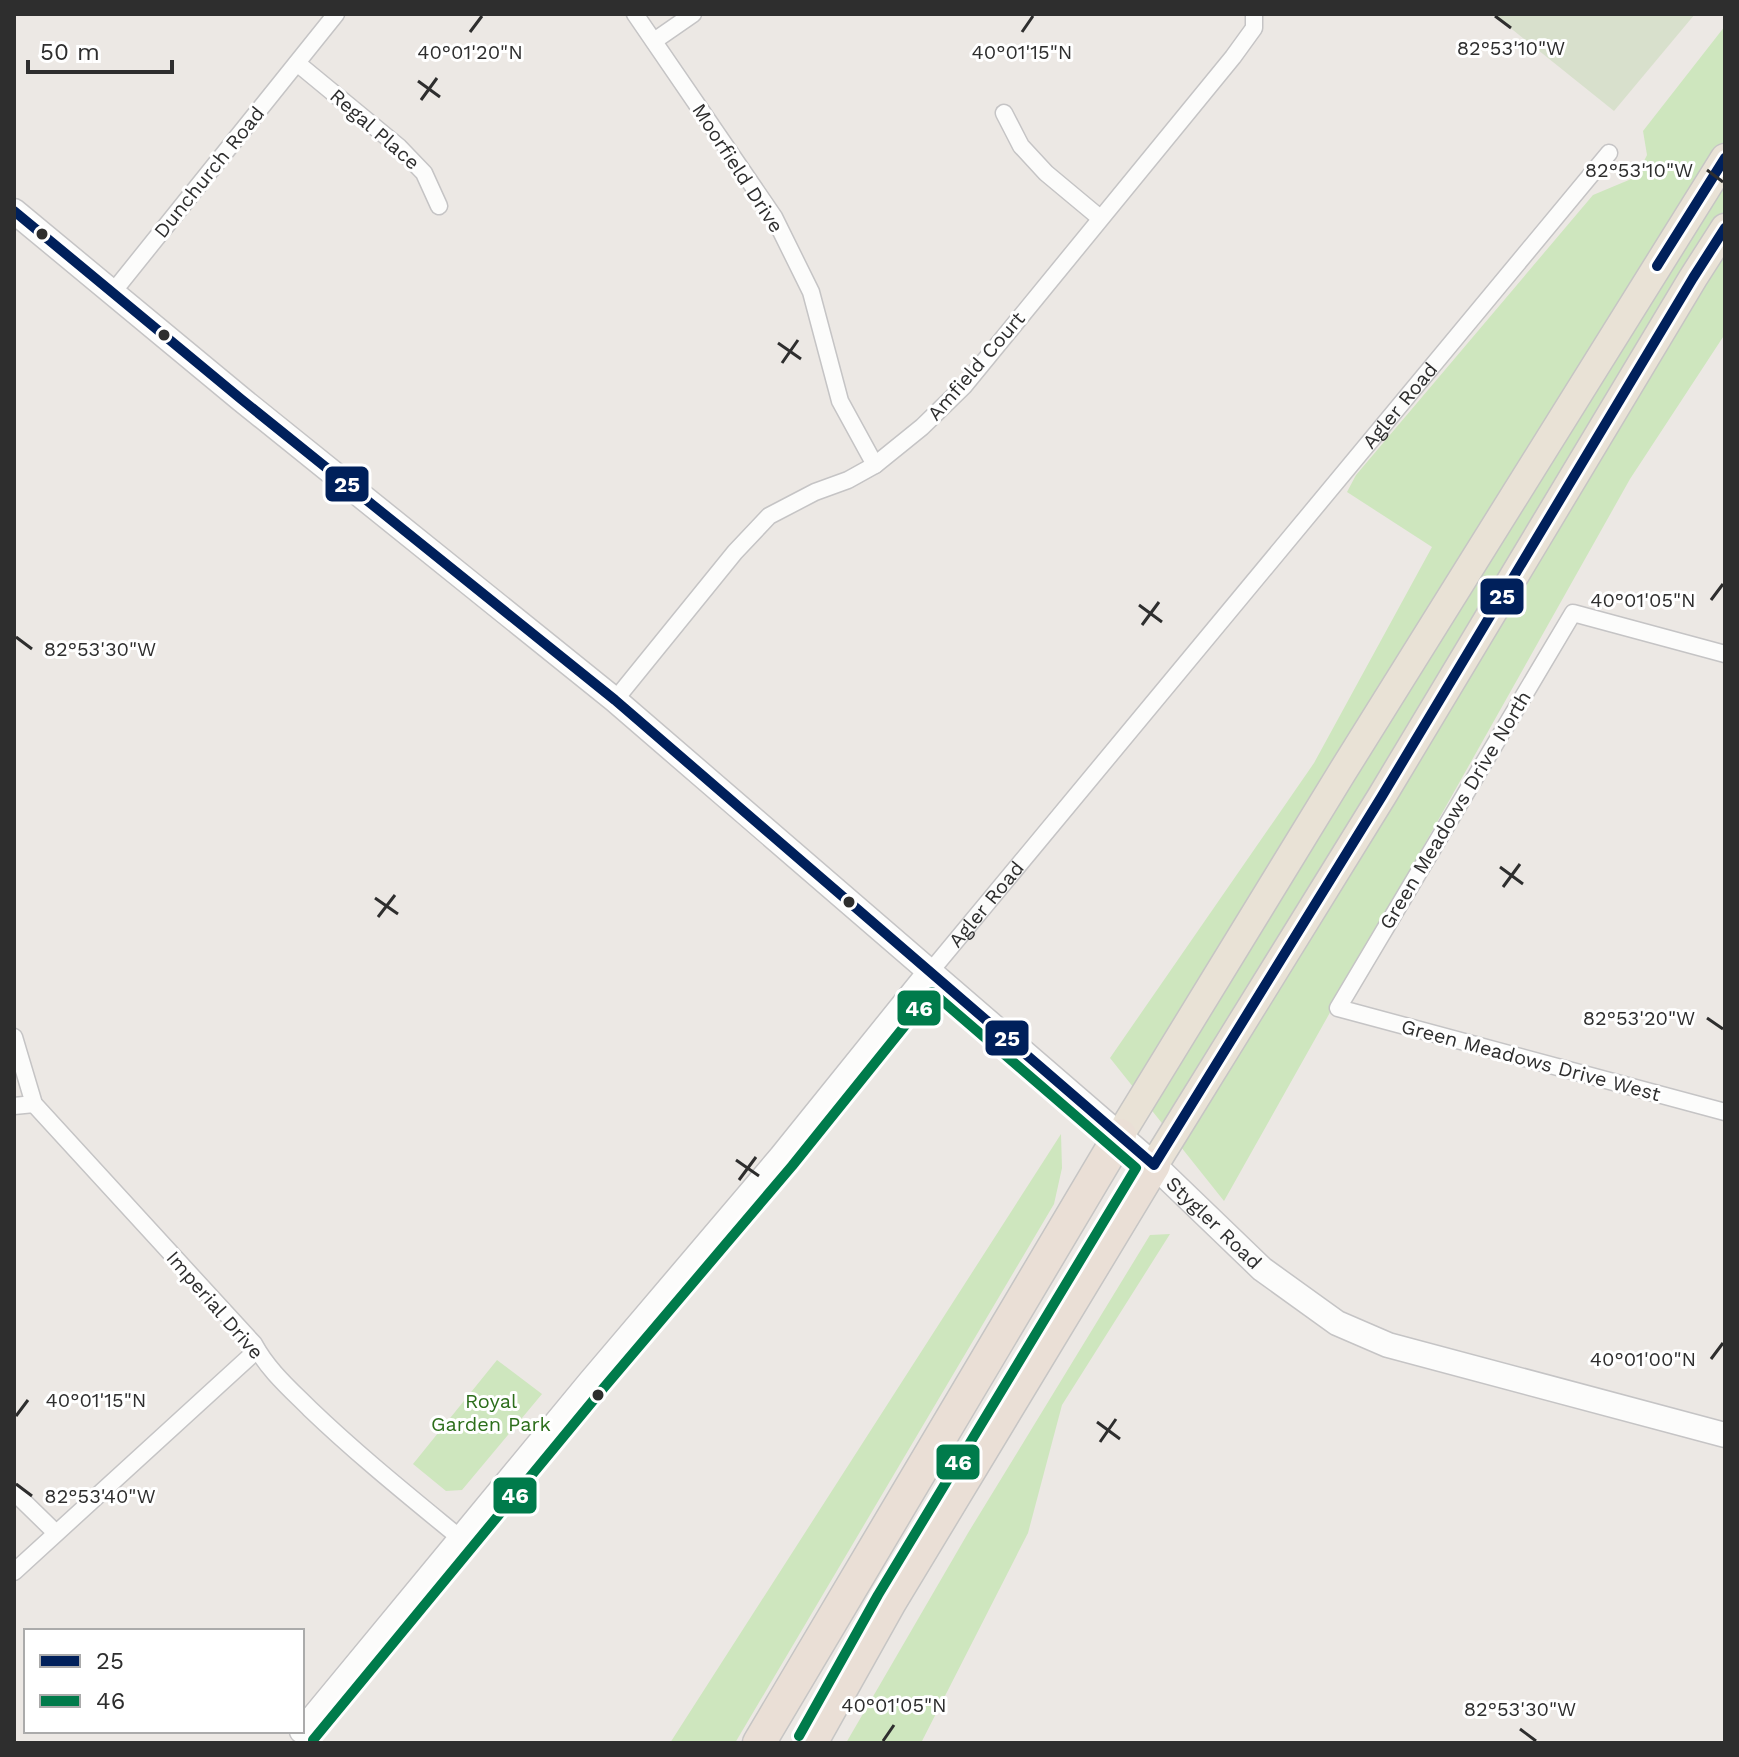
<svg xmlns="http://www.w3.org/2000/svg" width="1739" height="1757" viewBox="0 0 1739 1757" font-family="'Work Sans',sans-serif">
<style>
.green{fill:#cee6be}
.cemetery{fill:#d8e0cc}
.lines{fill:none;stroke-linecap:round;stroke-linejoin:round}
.minor-casing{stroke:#c5c4c5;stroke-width:19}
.secondary-casing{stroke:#c5c4c5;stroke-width:27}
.trunk-casing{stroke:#c6c5c4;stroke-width:31}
.motorway-casing{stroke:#c6c5c4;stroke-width:35}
.minor{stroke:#fcfcfb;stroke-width:16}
.secondary{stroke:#fcfcfb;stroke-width:24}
.trunk{stroke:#e9e2d6;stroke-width:28}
.motorway{stroke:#eadfd6;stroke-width:32}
.bus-1-casing{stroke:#fff;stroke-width:16}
.bus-2-casing{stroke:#fff;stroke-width:16}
.bus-1{stroke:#00205b;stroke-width:10}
.bus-2{stroke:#007b4b;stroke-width:10}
.ticks{fill:none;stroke:#2e2e2e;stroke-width:3}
.bus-dot{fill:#2e2e2e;stroke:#fff;stroke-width:3}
.labels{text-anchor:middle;stroke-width:6;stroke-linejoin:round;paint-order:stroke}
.street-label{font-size:20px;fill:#2e2e2e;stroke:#fff}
.park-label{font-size:20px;fill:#2c6e1b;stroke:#fff}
.ticks-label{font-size:20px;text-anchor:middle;fill:#2e2e2e;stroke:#fff;stroke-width:6;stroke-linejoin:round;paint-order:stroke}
.line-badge{stroke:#fff;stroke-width:3}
.badge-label{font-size:22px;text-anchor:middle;font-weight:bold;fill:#fff}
</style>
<rect width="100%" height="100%" fill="#ece8e4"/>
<path class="green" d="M 1725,26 L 1725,334 L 1630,479 L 1224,1201 L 1110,1058 L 1314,763 L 1432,547 L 1347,492 L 1356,475 L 1593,195 L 1636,177 L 1647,155 L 1643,131 Z
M 1061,1134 L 1062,1168 L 1054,1204 L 735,1743 L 670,1743 Z
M 1170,1234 L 1062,1405 L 1028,1533 L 921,1743 L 846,1743 L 968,1533 L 1150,1235 Z
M 497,1360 L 542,1394 L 462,1490 L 446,1491 L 413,1464 Z"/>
<path class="cemetery" d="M 1493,14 L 1695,14 L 1614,111 Z"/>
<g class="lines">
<defs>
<g id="minor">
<path d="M 635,14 L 774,217 L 811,292 L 840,401 L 875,465"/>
<path d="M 654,41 L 693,14"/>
<path d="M 297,63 L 399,147 L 424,173 L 439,206"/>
<path d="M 1004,113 L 1021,146 L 1046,173 L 1100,218"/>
<path d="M 113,292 L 336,14"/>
<path d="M 1725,654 L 1573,613 L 1338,1008 L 1725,1112"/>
<path d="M 615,700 L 735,552 L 769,516 L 815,492 L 848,480 L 875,465 L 922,427 L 964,386 L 1233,57 L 1254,28 L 1254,14"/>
<path id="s1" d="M 930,972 L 1609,153"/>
<path d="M 14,1037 L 34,1104 L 254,1344 C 268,1370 290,1389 310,1409 C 358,1455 409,1496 460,1538"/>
<path d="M 14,1106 L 34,1104"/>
<path d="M 14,1492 L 56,1533"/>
<path d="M 14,1572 L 257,1350"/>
</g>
<g id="secondary">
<path id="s2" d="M 14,211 L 241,399 L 615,700 L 1154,1165 L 1262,1269 L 1337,1323 L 1388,1345 L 1725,1435"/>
<path d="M 302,1731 L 590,1382 L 781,1157 L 930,972"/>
</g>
<path id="trunk" d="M 1120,1135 L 1341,774 L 1725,158
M 1154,1165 L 1382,796 L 1693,278 L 1725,228"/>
<path id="motorway" d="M 759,1743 L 1120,1135
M 811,1743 L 890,1602 L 1154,1165"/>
</defs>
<use href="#minor" class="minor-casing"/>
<use href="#secondary" class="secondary-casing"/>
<use href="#trunk" class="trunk-casing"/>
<use href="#motorway" class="motorway-casing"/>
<use href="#minor" class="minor"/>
<use href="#secondary" class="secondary"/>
<use href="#trunk" class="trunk"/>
<use href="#motorway" class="motorway"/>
<defs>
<path id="bus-1" d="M 14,211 L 241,399 L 615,700 L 1154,1165 L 1382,796 L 1693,278 L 1725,228
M 1657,266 L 1725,158"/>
<path id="bus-2" d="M 313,1740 L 601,1391 L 792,1166 L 932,992 L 1136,1168 L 878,1595 L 799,1736"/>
</defs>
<use href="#bus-1" class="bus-1-casing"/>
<use href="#bus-2" class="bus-2-casing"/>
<use href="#bus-1" class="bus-1"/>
<use href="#bus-2" class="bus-2"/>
</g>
<path class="ticks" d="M 1495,16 L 1511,28M 470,32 L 482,16M 1022,32 L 1033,16M 418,81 L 440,97M 421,100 L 437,78M 1707,170 L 1723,182M 778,343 L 801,359M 782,363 L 798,340M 1711,600 L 1723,584M 1139,605 L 1162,622M 1142,625 L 1159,602M 16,637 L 32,649M 1500,867 L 1523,884M 1503,887 L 1520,864M 375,898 L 398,914M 378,917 L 395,895M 1707,1018 L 1723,1029M 736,1160 L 759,1176M 739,1180 L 756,1157M 1711,1359 L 1723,1343M 16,1416 L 28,1400M 1097,1422 L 1120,1439M 1100,1442 L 1116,1419M 16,1484 L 32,1496M 1520,1729 L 1536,1741M 883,1741 L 894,1725"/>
<g class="bus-dot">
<circle cx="42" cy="234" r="7"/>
<circle cx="164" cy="335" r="7"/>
<circle cx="849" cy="902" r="7"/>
<circle cx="598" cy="1395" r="7"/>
</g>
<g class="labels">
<g class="street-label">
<text transform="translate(375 129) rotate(41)" y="7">Regal Place</text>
<text transform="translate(738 168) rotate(57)" y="7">Moorfield Drive</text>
<text transform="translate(209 172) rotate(-51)" y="7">Dunchurch Road</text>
<text transform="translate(976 366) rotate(-49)" y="7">Amfield Court</text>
<text dy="7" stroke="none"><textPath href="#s1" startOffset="736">Agler Road</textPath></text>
<text transform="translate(1455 810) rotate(-59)" y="7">Green Meadows Drive North</text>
<text dy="7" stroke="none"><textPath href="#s1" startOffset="88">Agler Road</textPath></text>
<text transform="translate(1531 1060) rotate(15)" y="7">Green Meadows Drive West</text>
<text dy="7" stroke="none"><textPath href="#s2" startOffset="1570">Stygler Road</textPath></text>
<text transform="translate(215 1305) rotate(49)" y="7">Imperial Drive</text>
</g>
<g class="park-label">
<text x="491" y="1408">Royal<tspan x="491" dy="23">Garden Park</tspan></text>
</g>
</g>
<g class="ticks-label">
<text x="1511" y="55">82°53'10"W</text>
<text x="470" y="59">40°01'20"N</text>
<text x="1022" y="59">40°01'15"N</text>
<text x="1639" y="177">82°53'10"W</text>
<text x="1643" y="607">40°01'05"N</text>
<text x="100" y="656">82°53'30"W</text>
<text x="1639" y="1025">82°53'20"W</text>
<text x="1643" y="1366">40°01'00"N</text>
<text x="96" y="1407">40°01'15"N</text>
<text x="100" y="1503">82°53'40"W</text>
<text x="894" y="1712">40°01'05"N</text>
<text x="1520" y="1716">82°53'30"W</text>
</g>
<g class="line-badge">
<rect x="324" y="465" width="46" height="38" rx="8" fill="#00205b"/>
<rect x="1479" y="577" width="46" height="39" rx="8" fill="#00205b"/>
<rect x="896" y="989" width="46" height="38" rx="8" fill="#007b4b"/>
<rect x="984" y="1019" width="46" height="38" rx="8" fill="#00205b"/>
<rect x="935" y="1443" width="46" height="38" rx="8" fill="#007b4b"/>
<rect x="492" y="1476" width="46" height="39" rx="8" fill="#007b4b"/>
</g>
<g class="badge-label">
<text x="347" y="492">25</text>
<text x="1502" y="604">25</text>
<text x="919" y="1016">46</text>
<text x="1007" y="1046">25</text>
<text x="958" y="1470">46</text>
<text x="515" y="1503">46</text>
</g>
<rect width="1739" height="1757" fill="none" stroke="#2e2e2e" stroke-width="32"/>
<rect x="24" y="1629" width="280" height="104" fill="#ffffff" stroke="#ababab" stroke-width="2"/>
<rect x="40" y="1655" width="40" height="12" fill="#00205b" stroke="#ababab" stroke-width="2"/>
<text x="96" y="1669" font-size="24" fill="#2e2e2e">25</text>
<rect x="40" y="1695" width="40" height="12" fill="#007b4b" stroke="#ababab" stroke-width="2"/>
<text x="96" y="1709" font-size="24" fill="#2e2e2e">46</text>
<path d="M28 60v12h144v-12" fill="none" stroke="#2e2e2e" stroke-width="4"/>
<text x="40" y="60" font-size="24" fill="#2e2e2e" stroke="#ffffff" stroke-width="6" paint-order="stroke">50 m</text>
</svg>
